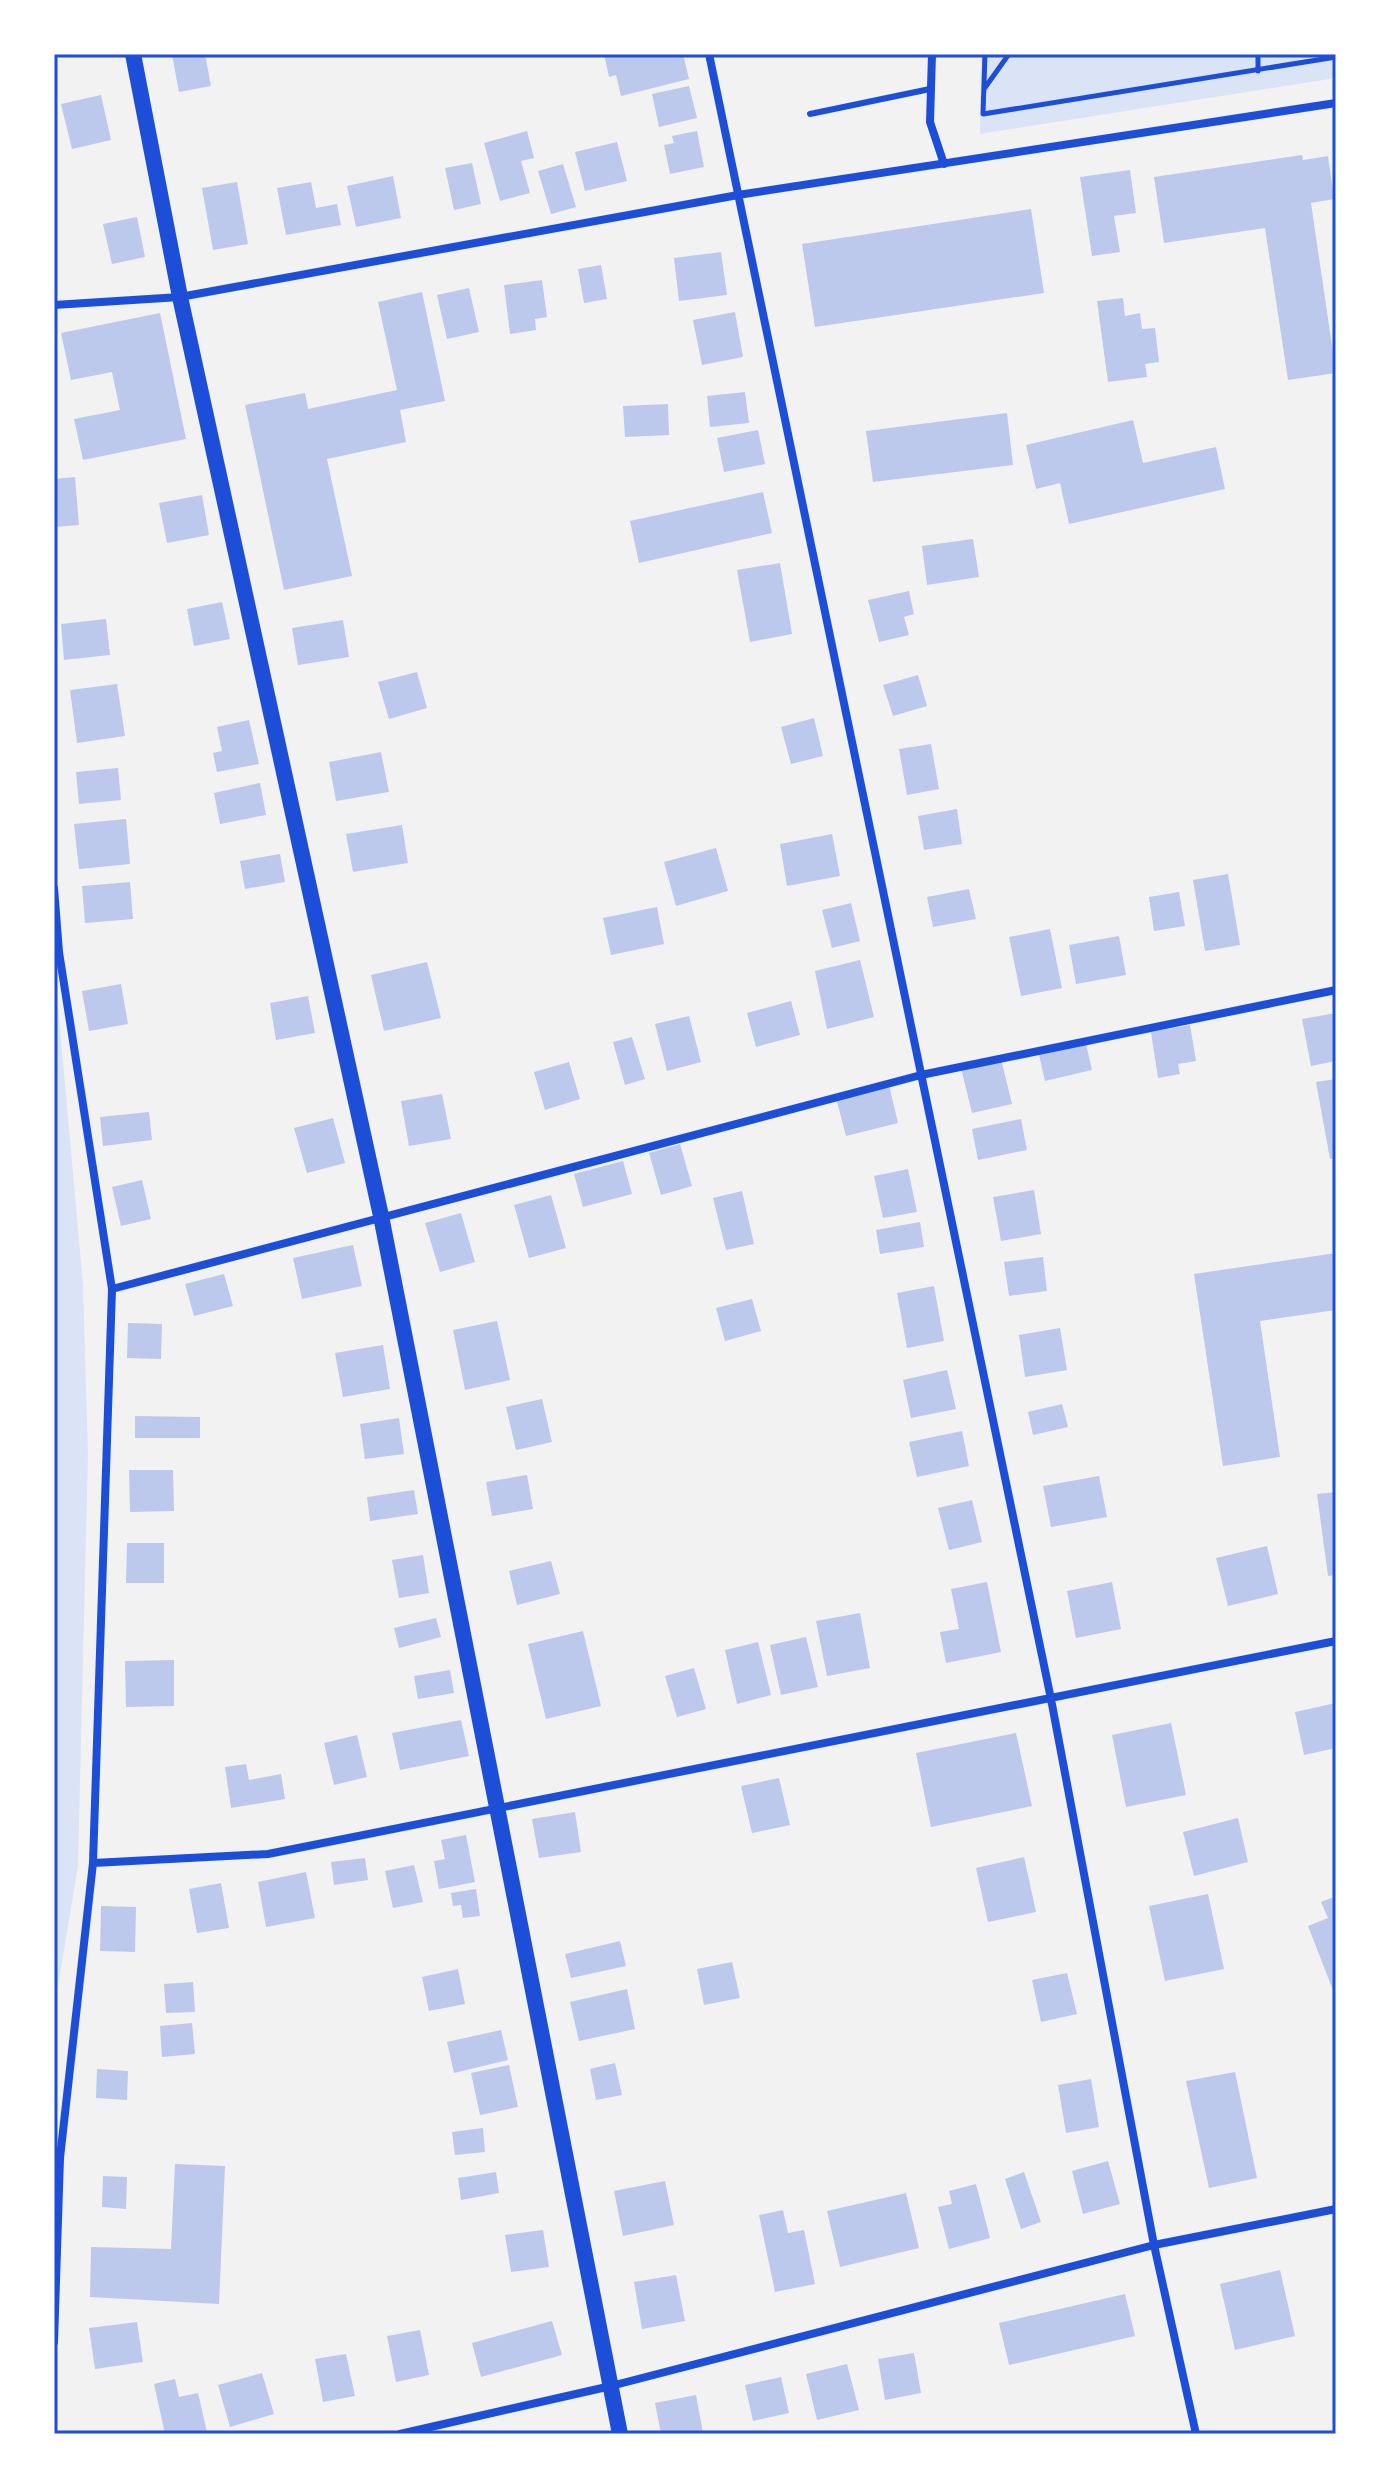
<svg xmlns="http://www.w3.org/2000/svg" width="1390" height="2488" viewBox="0 0 1390 2488" font-family="'Times New Roman',serif">
<style>
.green{fill:#dbe4f7}
.building{fill:#bdc9ec}
.lines{fill:none;stroke-linecap:round;stroke-linejoin:round}
.path{stroke:#1d4ed8;stroke-width:5}
.service{stroke:#1d4ed8;stroke-width:6}
.minor{stroke:#1d4ed8;stroke-width:8}
.secondary{stroke:#1d4ed8;stroke-width:16}
.neatline{fill:none;stroke:#1d4ed8;stroke-width:3}
</style>
<rect width="100%" height="100%" fill="#f2f2f2"/>
<path class="green" d="M 981,54 L 1336,54 L 1336,78 L 980,134 Z
M 54,961 L 83,1285 L 88,1455 L 78,1866 L 54,2010 Z"/>
<path class="building" d="M 205,54 L 211,86 L 179,92 L 172,55 Z
M 604,54 L 683,54 L 689,79 L 621,96 L 616,75 L 609,77 Z
M 689,86 L 697,118 L 659,127 L 652,94 Z
M 101,95 L 111,140 L 72,149 L 61,104 Z
M 527,131 L 534,158 L 521,161 L 530,193 L 500,201 L 484,143 Z
M 697,131 L 704,167 L 670,174 L 664,145 L 674,143 L 672,136 Z
M 617,142 L 627,181 L 585,191 L 575,152 Z
M 1302,155 L 1303,160 L 1328,156 L 1334,199 L 1311,203 L 1336,373 L 1288,380 L 1265,228 L 1164,243 L 1154,177 Z
M 472,163 L 481,204 L 454,210 L 445,168 Z
M 563,164 L 576,207 L 551,214 L 538,171 Z
M 1130,170 L 1136,213 L 1114,216 L 1120,252 L 1092,256 L 1080,177 Z
M 393,176 L 401,218 L 356,227 L 347,186 Z
M 237,182 L 248,244 L 213,250 L 202,188 Z
M 311,182 L 316,208 L 337,204 L 341,225 L 286,235 L 277,188 Z
M 1031,209 L 1044,293 L 815,327 L 802,244 Z
M 137,217 L 145,257 L 112,264 L 103,224 Z
M 721,252 L 727,295 L 679,301 L 674,258 Z
M 601,265 L 607,299 L 584,303 L 578,269 Z
M 542,280 L 547,317 L 535,319 L 536,330 L 510,334 L 504,285 Z
M 469,288 L 479,332 L 447,339 L 437,295 Z
M 422,292 L 445,401 L 400,410 L 406,442 L 327,459 L 352,576 L 284,590 L 245,405 L 305,393 L 308,409 L 397,390 L 378,302 Z
M 1123,298 L 1125,316 L 1140,313 L 1142,329 L 1155,328 L 1159,362 L 1145,364 L 1147,377 L 1108,382 L 1097,301 Z
M 735,312 L 743,357 L 702,365 L 693,320 Z
M 160,313 L 186,439 L 83,460 L 74,419 L 120,410 L 112,372 L 71,380 L 61,333 Z
M 745,392 L 749,423 L 710,427 L 707,396 Z
M 668,404 L 669,435 L 625,437 L 623,406 Z
M 1007,413 L 1013,465 L 873,482 L 866,431 Z
M 1133,420 L 1143,463 L 1216,447 L 1225,489 L 1069,524 L 1060,483 L 1036,489 L 1026,445 Z
M 758,430 L 765,464 L 724,472 L 717,438 Z
M 75,477 L 79,525 L 54,527 L 54,479 Z
M 763,492 L 772,533 L 639,563 L 630,521 Z
M 202,495 L 209,535 L 167,543 L 159,503 Z
M 973,539 L 979,577 L 927,585 L 922,546 Z
M 780,563 L 792,634 L 750,642 L 737,570 Z
M 909,591 L 914,614 L 904,617 L 909,635 L 879,642 L 868,600 Z
M 222,602 L 230,639 L 194,646 L 187,609 Z
M 106,619 L 110,655 L 64,660 L 61,624 Z
M 343,620 L 349,657 L 298,665 L 292,628 Z
M 417,672 L 427,708 L 389,719 L 378,682 Z
M 918,675 L 927,706 L 893,716 L 883,685 Z
M 117,684 L 125,736 L 77,743 L 70,690 Z
M 814,718 L 823,756 L 791,764 L 781,727 Z
M 249,720 L 259,764 L 217,772 L 213,753 L 222,751 L 217,727 Z
M 931,744 L 939,789 L 907,795 L 899,749 Z
M 381,752 L 389,792 L 336,801 L 329,762 Z
M 118,768 L 121,800 L 79,804 L 76,772 Z
M 260,783 L 266,815 L 220,824 L 214,793 Z
M 957,809 L 962,844 L 924,850 L 918,816 Z
M 126,819 L 130,864 L 79,869 L 74,824 Z
M 402,825 L 408,863 L 353,872 L 346,834 Z
M 832,834 L 840,876 L 787,886 L 780,844 Z
M 716,848 L 728,891 L 676,906 L 664,862 Z
M 280,854 L 285,882 L 245,889 L 240,861 Z
M 1228,874 L 1240,945 L 1205,951 L 1193,880 Z
M 130,882 L 133,919 L 85,923 L 82,886 Z
M 969,889 L 976,919 L 933,927 L 927,897 Z
M 1179,892 L 1185,926 L 1154,931 L 1149,897 Z
M 851,903 L 860,941 L 832,948 L 822,910 Z
M 657,907 L 664,944 L 611,955 L 603,918 Z
M 1050,929 L 1062,988 L 1021,996 L 1009,937 Z
M 1119,936 L 1126,975 L 1076,984 L 1069,945 Z
M 860,960 L 874,1017 L 827,1029 L 815,971 Z
M 427,962 L 441,1018 L 384,1031 L 371,975 Z
M 121,984 L 128,1024 L 89,1031 L 82,991 Z
M 308,996 L 315,1033 L 276,1040 L 270,1003 Z
M 791,1001 L 800,1035 L 756,1047 L 747,1013 Z
M 1336,1013 L 1336,1061 L 1311,1066 L 1302,1019 Z
M 689,1016 L 701,1062 L 667,1071 L 655,1024 Z
M 1190,1025 L 1196,1061 L 1178,1064 L 1180,1074 L 1158,1078 L 1151,1032 Z
M 632,1037 L 645,1079 L 625,1085 L 613,1042 Z
M 1086,1044 L 1092,1070 L 1045,1081 L 1039,1055 Z
M 1001,1059 L 1012,1104 L 972,1113 L 961,1068 Z
M 569,1062 L 580,1099 L 545,1110 L 534,1072 Z
M 1336,1079 L 1336,1158 L 1330,1159 L 1316,1082 Z
M 889,1085 L 898,1123 L 846,1136 L 836,1098 Z
M 442,1094 L 451,1139 L 409,1146 L 401,1101 Z
M 149,1112 L 152,1140 L 103,1146 L 100,1117 Z
M 333,1118 L 345,1163 L 307,1173 L 294,1128 Z
M 1021,1119 L 1027,1150 L 978,1160 L 972,1129 Z
M 680,1144 L 692,1186 L 661,1195 L 649,1153 Z
M 623,1161 L 632,1194 L 583,1207 L 574,1174 Z
M 908,1169 L 917,1212 L 883,1218 L 874,1176 Z
M 142,1180 L 151,1219 L 121,1226 L 112,1187 Z
M 1034,1190 L 1041,1234 L 1001,1241 L 993,1197 Z
M 742,1191 L 754,1244 L 726,1250 L 713,1198 Z
M 551,1195 L 566,1248 L 529,1258 L 514,1205 Z
M 461,1213 L 475,1262 L 440,1272 L 425,1223 Z
M 920,1222 L 924,1247 L 880,1254 L 876,1230 Z
M 353,1245 L 362,1286 L 302,1299 L 293,1258 Z
M 1336,1253 L 1336,1310 L 1260,1321 L 1280,1457 L 1223,1466 L 1194,1274 Z
M 1043,1257 L 1047,1291 L 1009,1296 L 1004,1262 Z
M 224,1274 L 233,1306 L 194,1316 L 185,1284 Z
M 934,1286 L 944,1341 L 907,1348 L 897,1293 Z
M 752,1299 L 761,1331 L 725,1341 L 716,1308 Z
M 497,1321 L 510,1380 L 465,1390 L 453,1330 Z
M 128,1323 L 162,1324 L 161,1359 L 127,1358 Z
M 1060,1328 L 1067,1370 L 1025,1377 L 1019,1335 Z
M 383,1345 L 390,1389 L 343,1397 L 335,1353 Z
M 947,1370 L 956,1409 L 911,1418 L 903,1380 Z
M 542,1399 L 552,1442 L 516,1450 L 506,1407 Z
M 1062,1404 L 1068,1427 L 1033,1435 L 1028,1412 Z
M 135,1416 L 200,1417 L 200,1438 L 135,1438 Z
M 399,1418 L 404,1454 L 365,1459 L 360,1424 Z
M 962,1431 L 969,1466 L 917,1477 L 909,1442 Z
M 129,1470 L 173,1470 L 174,1511 L 130,1512 Z
M 527,1475 L 533,1509 L 492,1516 L 486,1482 Z
M 1099,1476 L 1107,1517 L 1051,1527 L 1043,1486 Z
M 414,1490 L 418,1514 L 370,1521 L 367,1497 Z
M 1336,1492 L 1336,1575 L 1328,1576 L 1317,1494 Z
M 972,1500 L 982,1542 L 949,1550 L 938,1508 Z
M 127,1543 L 164,1543 L 164,1583 L 126,1583 Z
M 1267,1546 L 1278,1594 L 1228,1606 L 1216,1558 Z
M 423,1555 L 429,1593 L 399,1598 L 392,1560 Z
M 551,1561 L 560,1594 L 517,1605 L 509,1571 Z
M 987,1582 L 1001,1652 L 946,1663 L 940,1632 L 959,1629 L 951,1589 Z
M 1112,1582 L 1121,1629 L 1076,1638 L 1067,1591 Z
M 860,1613 L 870,1668 L 827,1676 L 816,1621 Z
M 436,1618 L 441,1637 L 399,1648 L 394,1628 Z
M 583,1631 L 601,1706 L 546,1719 L 528,1644 Z
M 806,1637 L 818,1687 L 781,1695 L 770,1645 Z
M 758,1642 L 771,1695 L 737,1704 L 725,1650 Z
M 174,1660 L 174,1706 L 126,1707 L 125,1661 Z
M 694,1668 L 706,1709 L 677,1717 L 665,1676 Z
M 450,1670 L 454,1693 L 418,1699 L 414,1676 Z
M 1336,1703 L 1336,1748 L 1304,1755 L 1295,1712 Z
M 461,1720 L 469,1756 L 400,1770 L 392,1733 Z
M 1171,1723 L 1186,1795 L 1126,1807 L 1112,1735 Z
M 1016,1733 L 1032,1806 L 931,1827 L 916,1753 Z
M 357,1735 L 367,1777 L 334,1785 L 324,1743 Z
M 246,1764 L 249,1780 L 281,1774 L 285,1799 L 231,1808 L 225,1767 Z
M 779,1778 L 790,1825 L 752,1833 L 741,1786 Z
M 575,1812 L 581,1852 L 539,1858 L 532,1819 Z
M 1238,1818 L 1248,1862 L 1194,1876 L 1183,1832 Z
M 466,1835 L 475,1882 L 439,1889 L 434,1861 L 445,1859 L 441,1840 Z
M 1024,1857 L 1036,1912 L 988,1922 L 976,1868 Z
M 365,1858 L 368,1880 L 334,1885 L 331,1862 Z
M 414,1865 L 423,1902 L 393,1908 L 385,1871 Z
M 306,1872 L 315,1918 L 266,1927 L 258,1882 Z
M 221,1883 L 229,1928 L 197,1933 L 189,1889 Z
M 476,1889 L 480,1916 L 463,1918 L 461,1905 L 453,1906 L 451,1893 Z
M 1208,1894 L 1224,1969 L 1165,1981 L 1149,1906 Z
M 1336,1896 L 1336,1998 L 1308,1926 L 1328,1918 L 1321,1902 Z
M 101,1906 L 136,1907 L 135,1952 L 100,1951 Z
M 620,1941 L 626,1966 L 571,1978 L 565,1954 Z
M 732,1962 L 740,1998 L 704,2005 L 697,1969 Z
M 458,1969 L 465,2004 L 429,2011 L 422,1977 Z
M 1067,1973 L 1077,2014 L 1041,2022 L 1032,1980 Z
M 193,1982 L 195,2012 L 166,2013 L 164,1984 Z
M 627,1989 L 635,2029 L 579,2041 L 570,2002 Z
M 192,2023 L 195,2054 L 162,2057 L 160,2026 Z
M 501,2030 L 508,2060 L 454,2073 L 447,2042 Z
M 615,2063 L 622,2095 L 596,2100 L 590,2069 Z
M 509,2065 L 518,2107 L 480,2115 L 471,2073 Z
M 97,2069 L 128,2071 L 127,2100 L 96,2098 Z
M 1235,2072 L 1257,2178 L 1209,2188 L 1186,2081 Z
M 1091,2079 L 1099,2127 L 1066,2133 L 1058,2085 Z
M 483,2128 L 485,2152 L 455,2155 L 452,2132 Z
M 1108,2161 L 1120,2204 L 1083,2214 L 1072,2171 Z
M 175,2164 L 225,2166 L 219,2304 L 90,2297 L 91,2247 L 171,2249 Z
M 496,2172 L 499,2193 L 461,2200 L 458,2178 Z
M 1024,2172 L 1041,2222 L 1021,2229 L 1005,2179 Z
M 103,2176 L 127,2177 L 126,2209 L 102,2207 Z
M 665,2181 L 674,2225 L 623,2236 L 614,2191 Z
M 976,2184 L 990,2238 L 949,2249 L 938,2207 L 952,2204 L 949,2191 Z
M 906,2193 L 919,2248 L 840,2267 L 827,2211 Z
M 783,2210 L 788,2233 L 804,2230 L 815,2284 L 775,2292 L 759,2215 Z
M 543,2230 L 549,2267 L 511,2272 L 505,2235 Z
M 1280,2270 L 1295,2336 L 1235,2350 L 1220,2284 Z
M 676,2275 L 685,2321 L 642,2329 L 634,2282 Z
M 1125,2294 L 1135,2336 L 1009,2365 L 999,2323 Z
M 552,2321 L 562,2355 L 481,2377 L 472,2343 Z
M 137,2322 L 143,2362 L 95,2369 L 89,2328 Z
M 420,2330 L 429,2375 L 396,2382 L 387,2336 Z
M 914,2353 L 921,2393 L 885,2400 L 878,2359 Z
M 346,2354 L 355,2396 L 323,2402 L 315,2359 Z
M 847,2364 L 859,2410 L 817,2420 L 806,2374 Z
M 262,2373 L 274,2414 L 230,2427 L 218,2385 Z
M 781,2377 L 789,2413 L 753,2421 L 745,2385 Z
M 175,2379 L 179,2397 L 198,2393 L 207,2432 L 165,2434 L 154,2384 Z
M 696,2395 L 703,2433 L 661,2434 L 655,2403 Z"/>
<g class="lines">
<path class="path" d="M 985,54 L 983,114 L 1336,57
M 1258,54 L 1258,71
M 984,89 L 1009,54"/>
<path class="service" d="M 810,114 L 930,89"/>
<path class="minor" d="M 709,54 L 1051,1699 L 1154,2245 L 1196,2434
M 932,54 L 930,122 L 944,164
M 54,305 L 180,297 L 738,195 L 1336,103
M 54,888 L 59,952 L 112,1289 L 93,1863 L 60,2158 L 54,2342
M 112,1289 L 921,1075 L 1336,990
M 93,1863 L 268,1854 L 1336,1641
M 400,2434 L 611,2386 L 1154,2245 L 1336,2209"/>
<path class="secondary" d="M 133,54 L 180,297 L 381,1216 L 620,2434"/>
</g>
<rect width="1390" height="2488" fill="none" stroke="#ffffff" stroke-width="112"/>
<rect x="56" y="56" width="1278" height="2376" class="neatline"/>
</svg>
